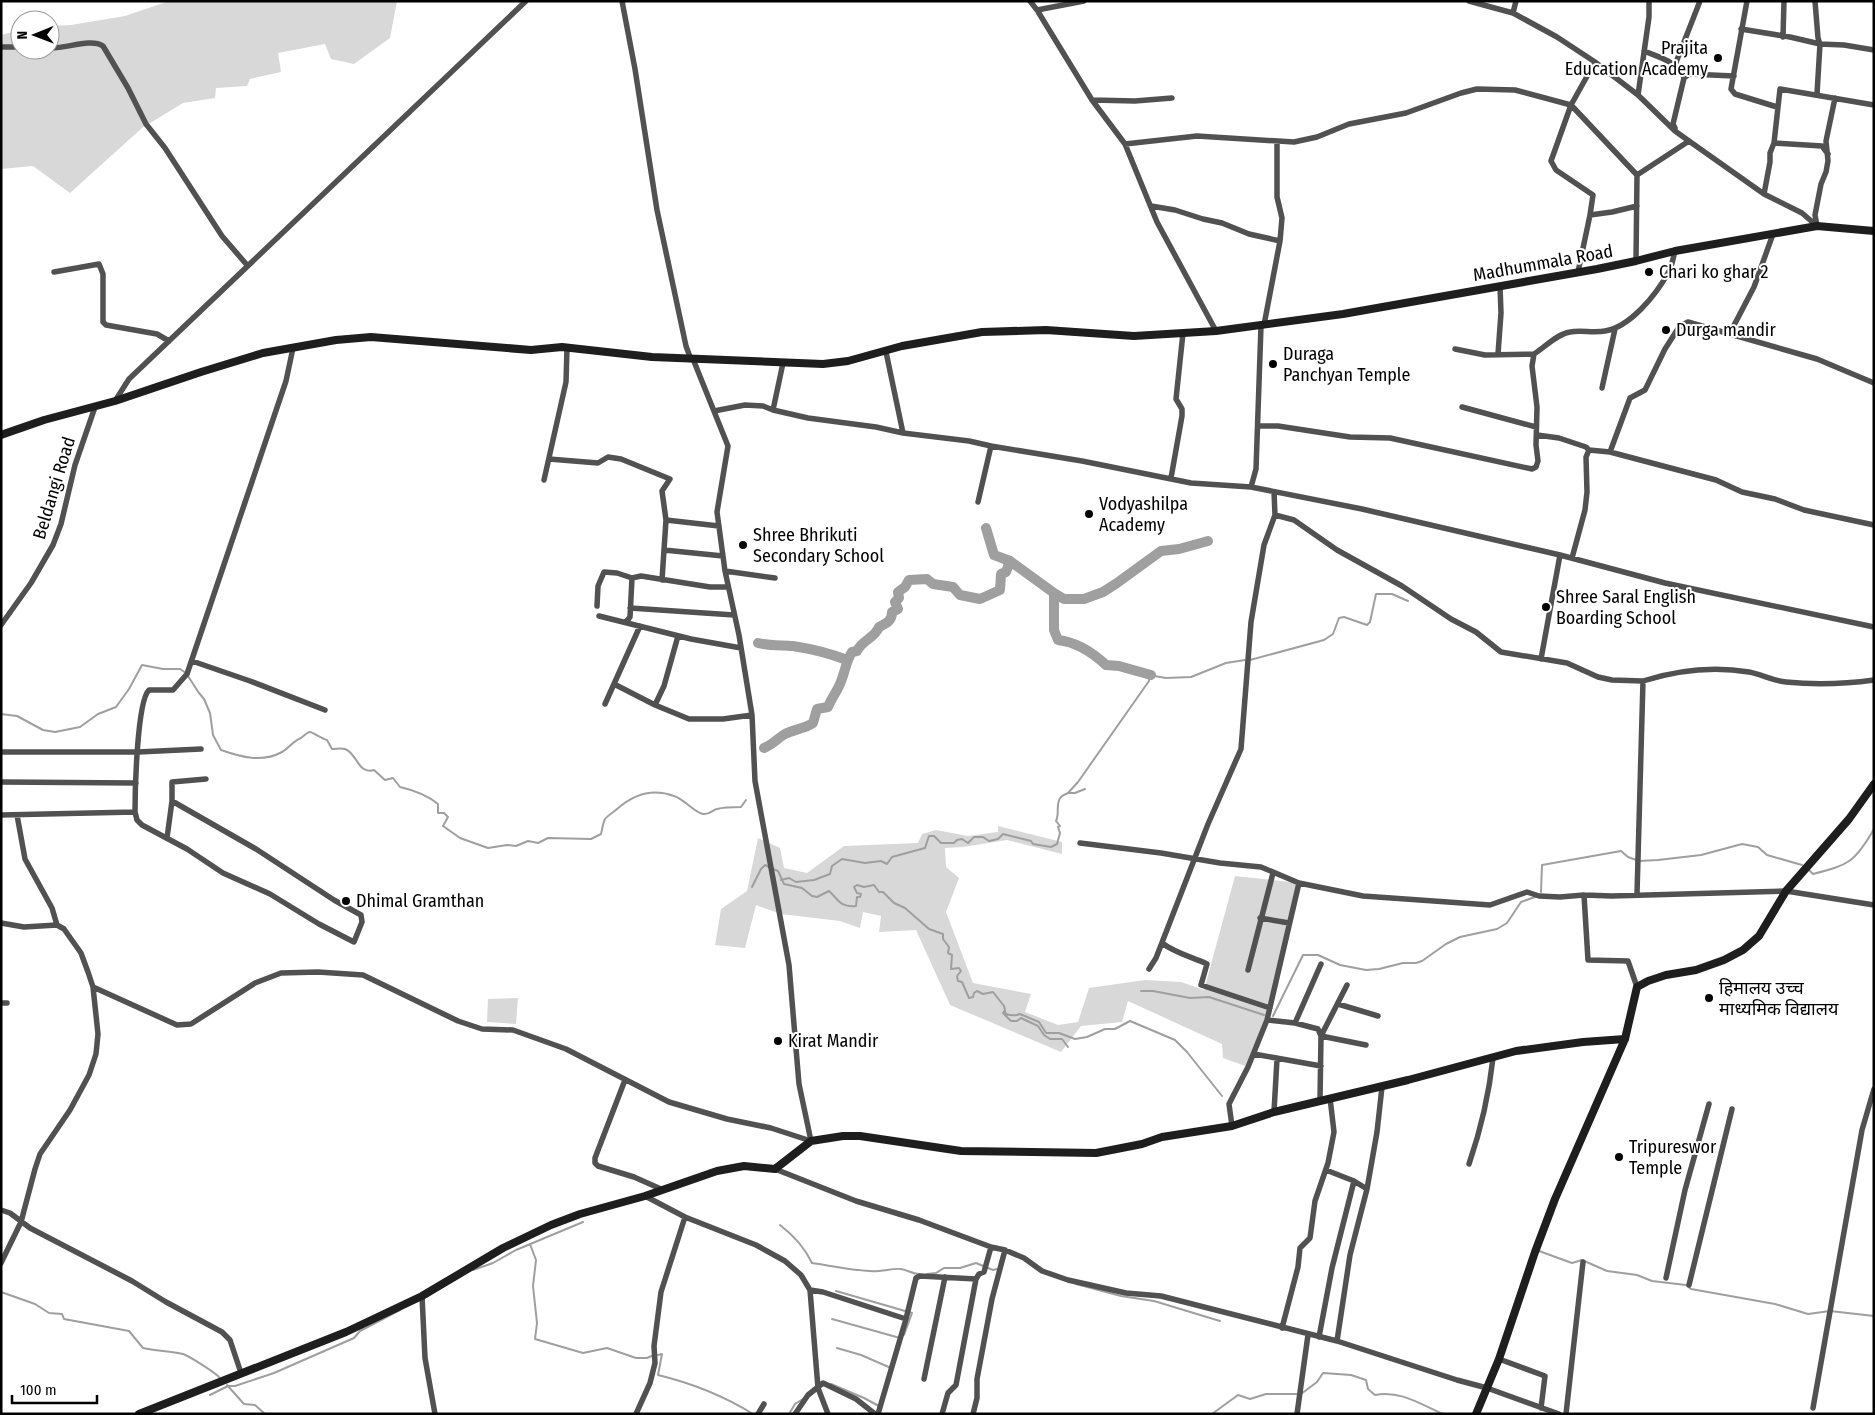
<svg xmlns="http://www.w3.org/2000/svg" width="1875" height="1415" viewBox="0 0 1875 1415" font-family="'Fira Sans Condensed','Noto Sans Devanagari',sans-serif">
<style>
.green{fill:#d8d8d8}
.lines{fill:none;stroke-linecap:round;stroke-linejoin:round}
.stream{stroke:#9f9f9f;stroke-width:2}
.river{stroke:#9f9f9f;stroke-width:10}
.street{stroke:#515151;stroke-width:5.5}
.secondary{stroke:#1e1e1e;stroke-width:8}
.poi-dot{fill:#000;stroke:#fff;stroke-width:2}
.labels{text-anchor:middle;stroke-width:4;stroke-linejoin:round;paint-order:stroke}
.poi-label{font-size:18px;fill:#000;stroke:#fff;text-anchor:start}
.street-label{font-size:18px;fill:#000;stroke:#fff}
</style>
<rect width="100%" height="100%" fill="#fff"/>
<path class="green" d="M 169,1 L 397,1 L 390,38 L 354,64 L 331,59 L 325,44 L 278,53 L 281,72 L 250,79 L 247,86 L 216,88 L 215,98 L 183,103 L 142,128 L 70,193 L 33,166 L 1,169 L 1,35 L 20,30 L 20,50 L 50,50 L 50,26 L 71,25 L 125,16 Z
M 998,826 L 1062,842 L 1062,854 L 1007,840 L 963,847 L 945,848 L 946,867 L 959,878 L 946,912 L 973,983 L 1031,994 L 1025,1012 L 1058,1025 L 1078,1022 L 1089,988 L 1145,980 L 1181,982 L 1204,990 L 1235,876 L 1299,883 L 1267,1020 L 1248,1067 L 1223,1058 L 1222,1044 L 1128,1001 L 1122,1022 L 1081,1026 L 1061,1052 L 950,1005 L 916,930 L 879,932 L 881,916 L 863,912 L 860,928 L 840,921 L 781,914 L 756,905 L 745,948 L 715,945 L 721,909 L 747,891 L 758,838 L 780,848 L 784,868 L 807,873 L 844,846 L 918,843 L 922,834 L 936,830 L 968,836 L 998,832 Z
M 518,998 L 516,1024 L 487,1022 L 488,999 Z"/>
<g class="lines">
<path class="stream" d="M 1250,660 L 1324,640 L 1333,634 L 1339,618 L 1344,617 L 1367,625 L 1370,622 L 1376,594 L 1392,594 L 1408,601
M 1,714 L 17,716 L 43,730 L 55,732 L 80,727 L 98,714 L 116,707 L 129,689 L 142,665 L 163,669 L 180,669 L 186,673 L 199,693 L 204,699 L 210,713 L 213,735 L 221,750 C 241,757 262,763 282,752 C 289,748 293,741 301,738 C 304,736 307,732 310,732 C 312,732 323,739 327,740 L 332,749 C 336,749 341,748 345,749 C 357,753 358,775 374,770 L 385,780 L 393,778 L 400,787 C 413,790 427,795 438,804 L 438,813 L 444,813 L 448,817 L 443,826 L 460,838 L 488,848 L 507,845 L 516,846 L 528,841 L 538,843 L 548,838 L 591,839 L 601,834 C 602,830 603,823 605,819 C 608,815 614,812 617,809 C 634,794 653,788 674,796 C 684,799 695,813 703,814 C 710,815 712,810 717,809 C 724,807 733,807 741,807 L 746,800
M 1068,793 L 1078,782 L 1149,681 L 1149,675 L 1166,678 L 1191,677 L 1226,663 L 1245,660
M 773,869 L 778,871 L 784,884 L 802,888 L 812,896 L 817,897 L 829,891 C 838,899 840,908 856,906 L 857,897 L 860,897 L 861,894 L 857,893 L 854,887 L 857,885 L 864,887 L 874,885 L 879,892 L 883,892 L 894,903 L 905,908 L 929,929 L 943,934 L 943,939 L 949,947 L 948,953 L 952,955 L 951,969 L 959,968 L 961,971 L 957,976 L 958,981 L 962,982 L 969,998 L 973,997 L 974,993 L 977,991 L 983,994 L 993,992 L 1004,1006 L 1005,1010 L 1003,1013 L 1011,1021 L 1017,1021 L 1021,1018 L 1038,1026 L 1044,1035 L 1050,1039 L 1062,1039 L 1068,1047
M 1809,870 L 1813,874 C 1849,865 1855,862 1874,829
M 781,880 L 789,878 L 796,882 L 814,880 L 830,874 L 832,866 L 842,859 L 865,863 L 881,861 L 887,864 L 892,857 L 925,848 L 929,836 L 934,836 L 941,843 L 954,843 L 957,840 L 962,839 L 968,843 L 974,837 L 983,837 L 989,841 L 998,839 L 1003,834 L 1031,841 L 1033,844 L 1051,847 L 1057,844 L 1060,833 L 1058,827 L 1060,826 L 1056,821 C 1060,813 1055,803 1061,797 C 1063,795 1066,794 1068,793 L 1075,793 L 1085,789
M 752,887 L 761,869 L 765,865 L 769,867
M 1541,892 L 1542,865 L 1621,851 L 1628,857 L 1639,861 L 1658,860 L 1701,855 L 1742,844 L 1758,847 L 1767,855 L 1802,865
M 1141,991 L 1153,991 L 1190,998 L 1209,997 L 1264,1015
M 1005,1011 L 1006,1014 C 1012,1016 1015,1016 1020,1014 L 1039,1022 L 1046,1033 L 1059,1033 L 1075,1039 L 1087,1037 L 1105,1029 L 1115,1029 L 1130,1021 L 1175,1040 L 1187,1052 L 1222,1096
M 1273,1016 L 1303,955 L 1318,955 L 1340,965 L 1366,970 L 1379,969 L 1403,963 L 1416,963 L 1422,961 L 1446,944 L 1460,937 L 1497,929 L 1507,923 L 1521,902 L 1535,897
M 780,1225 C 793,1235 805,1248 812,1263 C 832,1266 851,1270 870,1271 C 880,1272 894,1268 901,1269 C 908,1270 912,1274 919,1274
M 530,1244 L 536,1260 L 533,1286 L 537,1323 L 535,1339 L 583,1353 L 607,1348 L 636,1358 L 647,1358 L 654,1355
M 1539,1251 L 1572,1263 L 1582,1260 L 1607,1271 L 1637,1275 L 1652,1281 L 1686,1285 L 1691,1289 L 1775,1304 L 1808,1314 L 1830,1311 L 1874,1316
M 473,1270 L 493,1263 L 516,1250 L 583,1222
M 927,1274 L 936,1273 L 944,1268 L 960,1268 L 976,1263 L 993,1270 L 997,1269
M 1076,1284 L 1121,1296 L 1154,1301 L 1220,1321
M 836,1291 L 912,1313 L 904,1335
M 1,1292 L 35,1304 L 49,1313 L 62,1314 L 64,1319 L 129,1331 L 143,1348 C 156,1351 170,1351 183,1354 C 189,1356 216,1373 220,1378
M 832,1319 L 900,1338
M 837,1348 L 861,1355 L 891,1368
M 658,1355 L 662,1354 L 658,1375 C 691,1383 724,1396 753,1414
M 831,1384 L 864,1398 L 879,1406
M 227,1385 L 244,1404 L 255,1405 L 265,1414
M 210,1395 L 228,1386 L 235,1386 L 274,1373 L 354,1338 L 360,1331 L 400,1310
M 789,1414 L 795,1404 L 803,1399
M 1212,1414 L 1238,1395 L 1250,1399 L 1266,1394 L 1301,1394 L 1317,1382 L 1323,1373 L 1351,1375 L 1366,1380 L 1368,1389 L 1375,1395 C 1400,1390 1420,1404 1443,1414"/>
<path class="river" d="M 986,528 L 994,555 L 1010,561 L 1054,593 L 1054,630 L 1058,640 C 1077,642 1092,652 1106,665 L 1119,666 L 1151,675
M 1054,593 L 1064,599 L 1084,599 L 1103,592 L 1117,583 L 1161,551 L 1179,549 L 1208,541
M 758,643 C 770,646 781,645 793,646 C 812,649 829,653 847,660
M 764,748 C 772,745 778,738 785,734 C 795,729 804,729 813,723 L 817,709 L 828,707 C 831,699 836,693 839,686 C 845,674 845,663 852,652 L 857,651 C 862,640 875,638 879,627 C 887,623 892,621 892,612 L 898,609 L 895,602 L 899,598 L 898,592 L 905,587 L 909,580 L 927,579 L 933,584 L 953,587 L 960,595 L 980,599 L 1000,590 L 1001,574 L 1006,572 L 1010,561"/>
<path class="street" d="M 622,1 L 635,69 L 657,210 L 686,346 L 690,357 L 693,359 L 728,446 L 717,512 L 725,571 L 739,635 L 752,715 L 755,781 L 789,965 L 799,1084 L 811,1141
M 1030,1 L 1037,10 L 1092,100 L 1125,144 L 1157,222 L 1216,331
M 1469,1 L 1513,13 L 1557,37 L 1595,62 L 1638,95 L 1675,131 L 1689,141 L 1764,194 L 1802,213 L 1817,226 L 1815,215 L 1821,184 L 1826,172 L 1828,161 L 1826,141 L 1835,98
M 1747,1 L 1731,89 L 1735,94 L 1777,107
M 1815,1 L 1818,38 L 1820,44 L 1817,94
M 1037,10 L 1084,1
M 1513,13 L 1516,1
M 1741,29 L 1790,37 L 1820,44 L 1844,45 L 1874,50
M 1783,37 L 1784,1
M 1,47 L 20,47
M 50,48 C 65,49 91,38 103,46 L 128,88 L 146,124 L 165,148 L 222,236 L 247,265
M 1644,51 C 1658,57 1679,62 1684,78 L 1689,74 L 1734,76
M 1675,65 L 1700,1
M 1638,95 L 1649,17 L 1649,1
M 1092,100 L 1135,101 L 1172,98
M 1675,128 L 1673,124 L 1684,78
M 1277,141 L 1277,197 L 1282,218 L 1280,241
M 1774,143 L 1822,146 L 1828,154
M 1125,144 L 1197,136 L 1294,142 L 1317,137 L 1349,124 L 1406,113 L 1461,93 L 1477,89 L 1515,90 L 1571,105 L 1637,175 L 1636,261
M 1637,175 L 1689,141
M 1764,194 L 1770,162 L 1770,153 L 1774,143 L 1780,89 L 1874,105
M 1151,206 L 1175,210 L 1203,219 L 1222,223 L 1249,234 L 1280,241 L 1264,325
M 1590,215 L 1593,195 L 1556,170 L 1551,161 L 1571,105 L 1595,62
M 54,272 L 99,264 L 103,274 L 103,322 L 106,325 L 157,334 L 169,341
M 1578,272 L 1590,215 L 1612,212 L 1637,206
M 1730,333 L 1754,287 L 1773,234
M 1455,349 L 1485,355 L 1534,354
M 886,352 L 903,433
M 1498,354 L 1501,313 L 1500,286
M 1602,388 L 1615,329
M 115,401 L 129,379 L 526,1
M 1462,407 L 1536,427
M 773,410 L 783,363
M 714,411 L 745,405 L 763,406 L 773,410 L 808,418 L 876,427 L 903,433 L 969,441 L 991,446 L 1082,461 L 1191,483 L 1251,487 L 1362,509 L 1560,555 L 1665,583 L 1874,627
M 1258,426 L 1278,426 L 1350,437 L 1390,438 L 1532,469 L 1536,467 L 1538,461 L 1536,445 L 1537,407 L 1532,366 L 1534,354 C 1545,347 1557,334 1570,332 C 1580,330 1594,333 1605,331 C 1630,327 1656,295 1668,273 C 1672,267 1673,258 1675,251
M 1537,435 L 1559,438 L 1586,447 L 1589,450 L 1610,452 L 1630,398 L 1645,390 L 1665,349 L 1679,327 L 1688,322 L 1817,359 L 1874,383
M 1610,452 L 1716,480 L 1742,492 L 1775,499 L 1804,510 L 1874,525
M 549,459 L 598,463 L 608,457 L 621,459 L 670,479 L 662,491 L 666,520
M 1171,478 L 1182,416 L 1182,409 L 1176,399 L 1183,333
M 544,480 L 566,382 L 567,348
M 1251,487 L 1256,469 L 1261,326
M 978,502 L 991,446
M 1275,515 L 1294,520 L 1337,550 L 1402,586 L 1451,619 L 1476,632 L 1501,652 L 1567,663 L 1598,677 L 1612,680 L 1643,681
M 664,550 L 723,556
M 1572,558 L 1585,510 L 1587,492 L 1586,457 L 1589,450
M 725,571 L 775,578
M 662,580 L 666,520 L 719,526
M 597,606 L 598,586 L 604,572 L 617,573 L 632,578
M 630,608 L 734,615
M 599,616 L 691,639 L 741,648
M 626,622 L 630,617 L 632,578 L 641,576 L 710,587 L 728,587
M 1,625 L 31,583 L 53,545 L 61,524 L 75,465 L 95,407
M 1541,659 L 1560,555
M 192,661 L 250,681 L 325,710
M 614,684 L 655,705 L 689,719 L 723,719 L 752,715
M 605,704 L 640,626
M 655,705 L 664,686 L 678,636
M 1,752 L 138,752 L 201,749
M 206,779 L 172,782 L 172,801 L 256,849 L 334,900 L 361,915 L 362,922 L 354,942 L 319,924 L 270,894 L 223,873 L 187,849 L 142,825 L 137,820 L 135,812 C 135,792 137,701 149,690 L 173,690 L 187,674 L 286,381 L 293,348
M 1,782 L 136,783
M 1,815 L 135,812
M 17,815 L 25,859 L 52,908 L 57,925
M 167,838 L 172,801
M 1080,843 L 1161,853 L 1220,863 L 1261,867 L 1299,883 L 1363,896 L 1490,905 L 1527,892 L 1539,896 L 1560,897 L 1584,895 L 1612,896 L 1786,891 L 1874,905
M 1637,894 L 1643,681 C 1678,670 1712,666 1749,672 C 1761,674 1773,681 1786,682 C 1815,685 1845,684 1874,680
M 1584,895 L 1588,960 L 1628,961 L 1637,987
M 1260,918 L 1289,923
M 1,923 L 24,927 L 57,925 L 64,929 L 81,953 L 88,972 L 93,987 L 98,1034 L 96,1054 L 89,1075 L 70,1110 L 40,1154 L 35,1169 L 21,1222 L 1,1263
M 1162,943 C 1175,953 1192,957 1207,964 L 1201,985 L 1270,1008
M 1149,969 L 1156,958 L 1208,824 L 1241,749 L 1251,622 L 1264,545 L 1275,515 L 1274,492
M 1248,970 L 1273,873
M 1347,985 L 1321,1036 L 1366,1045
M 93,987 L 177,1025 L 191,1024 L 255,983 L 281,973 L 318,972 L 363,975 L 458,1021 L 482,1029 L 513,1030 L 566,1049 L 669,1102 L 727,1119 L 771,1128 L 811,1141
M 1,1003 L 7,1003
M 1338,1004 L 1378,1016
M 1267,1020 L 1295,1023 L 1321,964
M 1295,1023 L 1318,1029 L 1321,1036 L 1320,1100
M 1254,1054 L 1321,1066
M 625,1080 L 595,1158 L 595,1163 L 598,1166 L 634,1177 L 661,1189
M 1274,1112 L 1277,1059
M 1232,1126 L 1229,1104 L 1248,1067 L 1267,1020 L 1299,883
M 1469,1164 C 1481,1129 1489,1094 1493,1058
M 775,1169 L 856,1201 L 919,1220 L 991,1247 L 1005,1250 L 1024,1258 L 1042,1271 L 1068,1280 L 1126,1293 L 1161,1296 L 1337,1341 L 1457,1380 L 1487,1388 L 1559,1414
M 1367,1189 L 1377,1132 L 1382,1087
M 645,1196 L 685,1217 L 756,1245 L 785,1261 L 801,1275 L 810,1290 L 818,1388 L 828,1414
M 1,1210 L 10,1213 L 30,1228 L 132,1281 L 166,1302 L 222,1332 L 230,1340 L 241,1373
M 1666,1278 L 1685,1190 L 1709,1104
M 1689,1285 L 1732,1109
M 810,1290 L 823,1292 L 906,1319
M 422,1296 L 425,1358 L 435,1414
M 1282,1328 L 1298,1267 L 1300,1248 L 1310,1238 L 1315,1201 L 1328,1163 L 1334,1132 L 1330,1098
M 1319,1337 L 1332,1268 L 1354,1181 L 1326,1170
M 1337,1341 L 1350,1255 L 1367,1189 L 1354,1181
M 1499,1359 L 1545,1376 L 1541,1408
M 924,1379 L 945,1277
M 1813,1408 L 1862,1130 L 1874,1089
M 636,1414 L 650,1383 L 655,1363 L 654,1346 L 661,1292 L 685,1217
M 758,1414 L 764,1404
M 795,1414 L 808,1395 L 823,1383 L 856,1399 L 875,1414 L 878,1414
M 878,1414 L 906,1319 L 916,1278 L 920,1276 L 976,1279
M 942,1414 L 948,1393 L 956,1385 L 976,1279 L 979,1274 L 984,1272 L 991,1247
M 973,1414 L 977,1398 L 977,1379 L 992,1299 L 1005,1250
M 1297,1414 L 1308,1335
M 1566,1414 L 1583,1262"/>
<path class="secondary" d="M 1,435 L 44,420 L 115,401 L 201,372 L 263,353 L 336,340 L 371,337 L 531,350 L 562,347 L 652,357 L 823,364 L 848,361 L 902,346 L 982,332 L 1046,330 L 1134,336 L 1216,331 L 1343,314 L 1597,269 L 1636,261 L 1675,251 L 1817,226 L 1874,231
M 139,1414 L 346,1332 L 422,1296 L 503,1248 L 551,1225 L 580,1214 L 645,1196 L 717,1171 L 744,1166 L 775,1169 L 811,1141 L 843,1136 L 860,1136 L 961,1151 L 1096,1153 L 1142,1144 L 1162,1137 L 1232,1126 L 1274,1112 L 1408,1080 L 1516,1051 L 1583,1042 L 1625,1039
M 1476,1414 L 1499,1359 L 1535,1252 L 1555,1199 L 1625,1039 L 1637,987 L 1648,981 L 1666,975 L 1696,970 L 1724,960 L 1743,950 L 1759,936 L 1786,891 L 1849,819 L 1874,784"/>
</g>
<g class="poi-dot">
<circle cx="1718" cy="58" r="5"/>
<circle cx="1649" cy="272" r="5"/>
<circle cx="1666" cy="330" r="5"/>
<circle cx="1273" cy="364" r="5"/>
<circle cx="1089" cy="514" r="5"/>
<circle cx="743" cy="545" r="5"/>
<circle cx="1546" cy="607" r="5"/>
<circle cx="346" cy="901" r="5"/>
<circle cx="1709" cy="998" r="5"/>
<circle cx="778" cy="1041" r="5"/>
<circle cx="1619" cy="1157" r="5"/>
</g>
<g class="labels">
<g class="poi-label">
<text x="1708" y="54" text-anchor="end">Prajita<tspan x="1708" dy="21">Education Academy</tspan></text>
<text x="1659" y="278">Chari ko ghar 2</text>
<text x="1676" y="336">Durga mandir</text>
<text x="1283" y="360">Duraga<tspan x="1283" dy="21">Panchyan Temple</tspan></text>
<text x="1099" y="510">Vodyashilpa<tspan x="1099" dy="21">Academy</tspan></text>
<text x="753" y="541">Shree Bhrikuti<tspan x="753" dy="21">Secondary School</tspan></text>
<text x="1556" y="603">Shree Saral English<tspan x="1556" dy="21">Boarding School</tspan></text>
<text x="356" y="907">Dhimal Gramthan</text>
<text x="1719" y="994">हिमालय उच्च<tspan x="1719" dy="21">माध्यमिक विद्यालय</tspan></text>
<text x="788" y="1047">Kirat Mandir</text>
<text x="1629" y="1153">Tripureswor<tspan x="1629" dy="21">Temple</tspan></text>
</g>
<g class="street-label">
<text transform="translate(1543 263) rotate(-10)" y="6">Madhummala Road</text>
<text transform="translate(54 488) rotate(-73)" y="6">Beldangi Road</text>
</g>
</g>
<rect width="1875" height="1415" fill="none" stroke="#000000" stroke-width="5"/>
<g transform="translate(35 35) rotate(269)"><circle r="24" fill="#ffffff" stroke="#999999"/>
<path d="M0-4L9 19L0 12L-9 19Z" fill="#000000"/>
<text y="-8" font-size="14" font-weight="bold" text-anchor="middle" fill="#000000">N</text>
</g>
<path d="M12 1395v8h85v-8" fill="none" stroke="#000000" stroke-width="2.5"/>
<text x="20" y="1395" font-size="15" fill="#000000" stroke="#ffffff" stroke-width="4" paint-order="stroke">100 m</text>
</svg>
